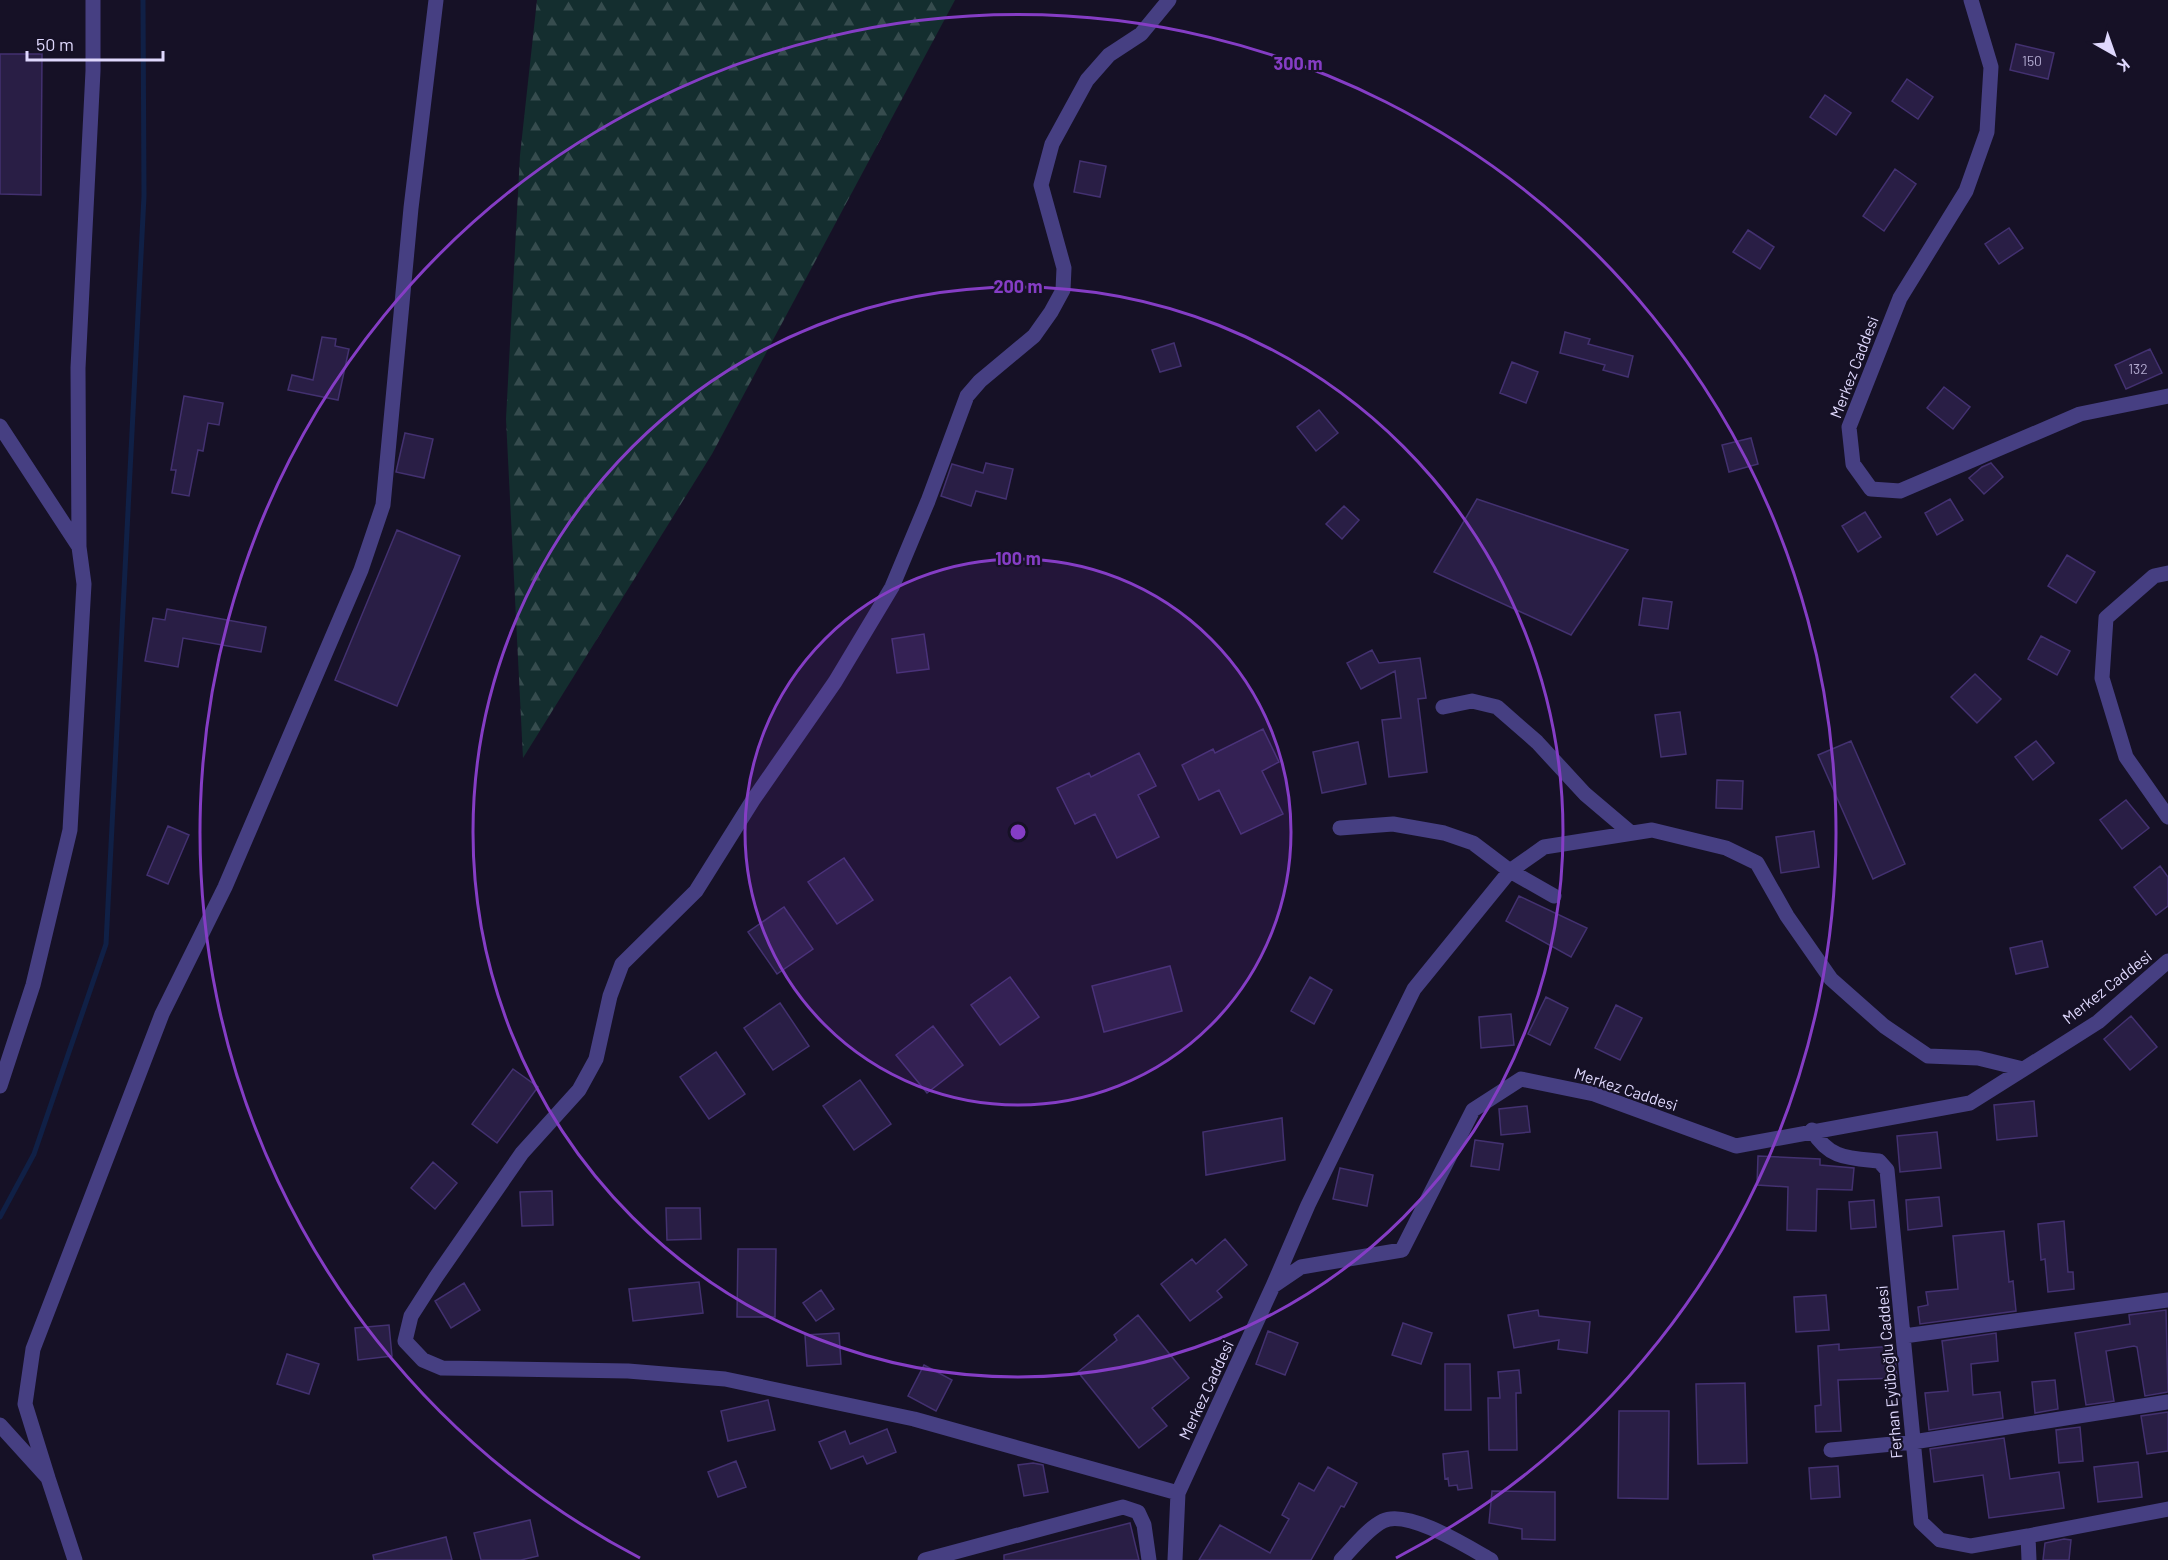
<svg xmlns="http://www.w3.org/2000/svg" width="2168" height="1560" viewBox="0 0 2168 1560" font-family="Barlow,sans-serif">
<style>
.forest{fill:url(#forest-firs)}
.lines{fill:none;stroke-linecap:round;stroke-linejoin:round}
.stream{stroke:#102046;stroke-width:5}
.building{fill:#291e45;stroke:#433170;stroke-width:1.5}
.minor{stroke:#463f82;stroke-width:15}
.ring{fill:none;stroke:#853dc5;stroke-width:3}
.labels{text-anchor:middle;stroke-width:4.5;stroke-linejoin:round;paint-order:stroke}
.number-label{font-size:14px;fill:#b2aacf}
.street-label{font-size:16px;fill:#dfd8fd;stroke:#161126}
.centre{fill:#853dc5;stroke:#161126;stroke-width:3}
.ring-label{font-size:18px;text-anchor:middle;font-weight:bold;fill:#853dc5;stroke:#161126;stroke-width:4.5;stroke-linejoin:round;paint-order:stroke}
</style>
<defs>
<pattern id="forest-firs" width="22" height="20" patternUnits="userSpaceOnUse" patternTransform="scale(1.5)"><rect width="22" height="20" fill="#142e2f"/><path d="M5 1l3.5 6h-7zM16 11l3.5 6h-7z" fill="#364c4e"/></pattern>
</defs>
<rect width="100%" height="100%" fill="#161126"/>
<path class="forest" d="M 537,0 L 955,0 L 712,454 L 523,758 L 506,419 L 520,155 Z"/>
<g class="lines">
<path class="stream" d="M 0,1217 L 34,1154 L 106,944 L 144,196 L 143,0"/>
</g>
<path class="building" d="M 2016,44 L 2054,53 L 2048,79 L 2010,70 Z
M 0,54 L 42,54 L 41,195 L 0,194 Z
M 1907,79 L 1933,97 L 1918,119 L 1892,101 Z
M 1825,95 L 1851,113 L 1836,135 L 1810,117 Z
M 1080,161 L 1106,166 L 1100,197 L 1074,192 Z
M 1895,169 L 1916,184 L 1884,231 L 1863,216 Z
M 2009,228 L 2023,248 L 1999,264 L 1985,244 Z
M 1748,230 L 1774,247 L 1760,269 L 1733,252 Z
M 1565,332 L 1590,339 L 1588,344 L 1633,356 L 1628,377 L 1603,370 L 1605,365 L 1560,353 Z
M 322,337 L 336,339 L 335,346 L 349,349 L 338,400 L 288,390 L 292,375 L 313,380 Z
M 1174,343 L 1181,366 L 1160,372 L 1152,350 Z
M 2150,349 L 2162,373 L 2126,389 L 2115,365 Z
M 1512,362 L 1538,372 L 1526,403 L 1500,393 Z
M 1944,387 L 1970,407 L 1953,429 L 1927,408 Z
M 184,396 L 223,403 L 219,425 L 208,423 L 203,451 L 198,450 L 189,496 L 172,493 L 176,470 L 171,470 Z
M 1319,410 L 1338,433 L 1316,451 L 1297,427 Z
M 405,433 L 433,439 L 424,478 L 396,472 Z
M 1751,438 L 1758,464 L 1729,472 L 1722,445 Z
M 986,463 L 1013,469 L 1006,499 L 976,491 L 971,506 L 941,496 L 952,464 L 983,473 Z
M 1991,463 L 2003,477 L 1984,494 L 1969,478 L 1982,467 Z
M 1477,499 L 1628,550 L 1571,635 L 1434,572 Z
M 1950,499 L 1963,520 L 1937,535 L 1925,513 Z
M 1344,506 L 1359,520 L 1342,539 L 1326,524 Z
M 1865,512 L 1881,537 L 1858,552 L 1842,526 Z
M 397,530 L 460,556 L 397,706 L 335,680 Z
M 2067,555 L 2095,572 L 2076,603 L 2048,586 Z
M 1643,598 L 1672,602 L 1668,629 L 1639,625 Z
M 167,609 L 266,627 L 261,652 L 183,638 L 178,667 L 145,661 L 153,618 L 165,620 Z
M 924,634 L 929,669 L 897,673 L 892,639 Z
M 2041,636 L 2070,651 L 2057,675 L 2028,659 Z
M 1372,650 L 1379,663 L 1420,658 L 1426,698 L 1418,699 L 1427,772 L 1389,777 L 1382,720 L 1401,718 L 1395,671 L 1361,689 L 1347,663 Z
M 1975,674 L 2001,699 L 1977,723 L 1951,697 Z
M 1680,712 L 1686,754 L 1661,757 L 1655,715 Z
M 1263,729 L 1279,762 L 1262,771 L 1283,814 L 1241,834 L 1219,790 L 1199,800 L 1182,765 L 1213,749 L 1215,753 Z
M 1851,741 L 1905,864 L 1873,879 L 1818,755 Z
M 2036,741 L 2054,763 L 2033,780 L 2015,757 Z
M 1358,742 L 1366,784 L 1322,793 L 1313,752 Z
M 1139,753 L 1156,786 L 1138,795 L 1159,837 L 1117,858 L 1095,814 L 1075,824 L 1057,788 L 1089,773 L 1091,777 Z
M 1717,780 L 1743,781 L 1742,809 L 1716,808 Z
M 2126,800 L 2149,828 L 2122,849 L 2100,820 Z
M 168,826 L 189,835 L 168,884 L 147,875 Z
M 1814,831 L 1819,867 L 1781,873 L 1776,837 Z
M 844,858 L 873,900 L 837,924 L 808,882 Z
M 2160,866 L 2168,877 L 2168,906 L 2156,915 L 2134,887 Z
M 1519,896 L 1587,928 L 1571,957 L 1506,921 Z
M 784,907 L 813,949 L 777,974 L 748,932 Z
M 2042,941 L 2048,967 L 2016,974 L 2010,948 Z
M 1170,966 L 1182,1011 L 1104,1032 L 1092,986 Z
M 1010,977 L 1039,1017 L 1000,1045 L 971,1005 Z
M 1310,977 L 1332,990 L 1314,1024 L 1291,1011 Z
M 1546,997 L 1568,1008 L 1550,1045 L 1528,1034 Z
M 780,1003 L 809,1046 L 773,1070 L 744,1028 Z
M 1616,1005 L 1642,1018 L 1620,1060 L 1595,1048 Z
M 1511,1014 L 1514,1045 L 1481,1048 L 1479,1017 Z
M 2131,1016 L 2157,1047 L 2130,1070 L 2104,1039 Z
M 933,1026 L 963,1065 L 927,1093 L 896,1055 Z
M 716,1052 L 745,1094 L 709,1119 L 680,1077 Z
M 513,1069 L 538,1087 L 497,1143 L 472,1124 Z
M 860,1080 L 891,1124 L 854,1150 L 823,1106 Z
M 2034,1101 L 2037,1136 L 1997,1140 L 1994,1105 Z
M 1527,1106 L 1530,1132 L 1501,1135 L 1499,1109 Z
M 1282,1118 L 1285,1160 L 1206,1175 L 1203,1132 Z
M 1937,1132 L 1941,1168 L 1900,1172 L 1897,1136 Z
M 1475,1140 L 1503,1144 L 1499,1170 L 1471,1166 Z
M 1758,1156 L 1820,1159 L 1820,1165 L 1854,1168 L 1852,1190 L 1817,1189 L 1816,1231 L 1787,1230 L 1788,1187 L 1757,1185 Z
M 433,1162 L 457,1183 L 435,1209 L 411,1188 Z
M 1340,1168 L 1373,1175 L 1367,1206 L 1333,1199 Z
M 552,1191 L 553,1225 L 522,1226 L 520,1192 Z
M 1939,1197 L 1942,1226 L 1908,1230 L 1906,1200 Z
M 1874,1200 L 1876,1227 L 1851,1229 L 1849,1202 Z
M 666,1208 L 700,1208 L 701,1239 L 667,1240 Z
M 2064,1221 L 2068,1272 L 2073,1272 L 2074,1289 L 2048,1292 L 2045,1259 L 2041,1260 L 2038,1224 Z
M 2004,1231 L 2009,1282 L 2013,1281 L 2016,1311 L 1920,1324 L 1918,1307 L 1928,1305 L 1926,1292 L 1958,1289 L 1953,1236 Z
M 1225,1239 L 1247,1265 L 1217,1291 L 1222,1297 L 1190,1321 L 1161,1284 L 1192,1259 L 1196,1264 Z
M 738,1249 L 776,1249 L 775,1317 L 737,1317 Z
M 699,1282 L 703,1313 L 633,1321 L 629,1289 Z
M 464,1283 L 480,1310 L 451,1328 L 435,1301 Z
M 821,1290 L 834,1309 L 816,1321 L 803,1303 Z
M 1826,1295 L 1829,1330 L 1796,1332 L 1794,1297 Z
M 1538,1310 L 1539,1316 L 1590,1322 L 1587,1353 L 1558,1349 L 1559,1340 L 1514,1348 L 1508,1315 Z
M 2166,1310 L 2168,1392 L 2145,1396 L 2137,1347 L 2134,1346 L 2106,1351 L 2114,1401 L 2086,1405 L 2075,1333 L 2130,1324 L 2129,1315 Z
M 1138,1315 L 1189,1378 L 1152,1408 L 1167,1426 L 1139,1448 L 1078,1372 L 1117,1340 L 1114,1335 Z
M 1403,1323 L 1432,1333 L 1421,1364 L 1392,1355 Z
M 389,1325 L 392,1356 L 358,1360 L 355,1328 Z
M 1268,1331 L 1298,1343 L 1285,1375 L 1256,1364 Z
M 839,1333 L 841,1364 L 807,1366 L 805,1335 Z
M 1996,1333 L 1998,1361 L 1971,1364 L 1973,1395 L 2000,1392 L 2003,1418 L 1929,1430 L 1925,1393 L 1948,1391 L 1942,1341 Z
M 1839,1344 L 1839,1350 L 1894,1346 L 1897,1378 L 1838,1380 L 1841,1431 L 1816,1432 L 1815,1406 L 1821,1405 L 1818,1346 Z
M 287,1354 L 319,1364 L 309,1394 L 277,1384 Z
M 1445,1364 L 1470,1364 L 1471,1410 L 1445,1410 Z
M 924,1365 L 952,1380 L 936,1411 L 908,1396 Z
M 1519,1370 L 1521,1393 L 1516,1393 L 1517,1450 L 1489,1450 L 1488,1398 L 1500,1398 L 1498,1372 Z
M 2055,1380 L 2058,1409 L 2035,1413 L 2032,1382 Z
M 1745,1383 L 1747,1463 L 1698,1464 L 1696,1384 Z
M 768,1400 L 775,1430 L 728,1441 L 721,1411 Z
M 1619,1411 L 1669,1411 L 1668,1499 L 1618,1498 Z
M 2168,1412 L 2168,1451 L 2147,1454 L 2141,1416 Z
M 2080,1427 L 2083,1461 L 2059,1463 L 2056,1430 Z
M 887,1429 L 896,1452 L 867,1464 L 863,1456 L 831,1469 L 819,1442 L 845,1431 L 850,1444 Z
M 2004,1438 L 2010,1479 L 2059,1472 L 2064,1508 L 1989,1518 L 1983,1475 L 1934,1482 L 1930,1449 Z
M 1468,1451 L 1472,1488 L 1458,1490 L 1457,1485 L 1449,1486 L 1448,1478 L 1445,1479 L 1443,1454 Z
M 736,1461 L 746,1487 L 718,1497 L 708,1472 Z
M 2138,1462 L 2142,1497 L 2098,1502 L 2094,1467 Z
M 1033,1463 L 1043,1465 L 1048,1492 L 1024,1496 L 1018,1465 Z
M 1838,1466 L 1840,1497 L 1811,1499 L 1809,1468 Z
M 1328,1467 L 1357,1483 L 1344,1507 L 1341,1506 L 1311,1560 L 1199,1560 L 1220,1525 L 1270,1553 L 1289,1519 L 1282,1515 L 1299,1483 L 1314,1491 Z
M 1492,1491 L 1555,1492 L 1555,1540 L 1522,1539 L 1522,1529 L 1489,1523 Z
M 530,1520 L 538,1556 L 521,1560 L 481,1560 L 474,1533 Z
M 1130,1523 L 1139,1560 L 1004,1560 L 1004,1555 Z
M 446,1537 L 452,1560 L 374,1560 L 373,1555 Z
M 2064,1539 L 2071,1540 L 2069,1560 L 2043,1560 L 2045,1543 Z"/>
<g class="lines">
<path class="minor" d="M 1169,0 L 1141,34 L 1109,55 L 1087,80 L 1052,144 L 1041,185 L 1064,268 L 1063,290 L 1051,312 L 1034,336 L 980,381 L 967,396 L 928,501 L 892,587 L 835,682 L 753,800 L 696,891 L 622,964 L 610,996 L 596,1059 L 579,1090 L 522,1153 L 436,1277 L 411,1316 L 405,1341 L 423,1360 L 442,1368 L 628,1371 L 725,1379 L 914,1419 L 1178,1493
M 1971,0 L 1991,67 L 1987,132 L 1966,191 L 1900,298 L 1849,427 L 1853,464 L 1871,489 L 1900,491 L 2080,414 L 2168,396
M 0,426 L 79,547 L 84,584 L 70,830 L 33,985 L 0,1086
M 79,547 L 78,368 L 93,71 L 93,0
M 2168,573 L 2154,576 L 2106,618 L 2102,678 L 2126,757 L 2168,817
M 1443,707 L 1472,701 L 1497,707 L 1537,742 L 1585,794 L 1631,833
M 1340,828 L 1393,824 L 1444,833 L 1473,843 L 1510,871 L 1554,896
M 1812,1130 C 1829,1159 1848,1158 1879,1161 L 1887,1170 L 1921,1522 L 1940,1540 L 1971,1546 L 2028,1536 L 2029,1560
M 1273,1286 L 1308,1205 L 1414,989 L 1510,871 L 1544,847 L 1652,830 L 1726,848 L 1757,863 L 1787,916 L 1831,979 L 1884,1026 L 1928,1056 L 1978,1058 L 2023,1069
M 1904,1336 L 2168,1300
M 0,1425 L 48,1478 L 75,1560
M 1831,1450 L 1913,1442 L 2168,1402
M 48,1478 L 25,1404 L 33,1349 L 162,1014 L 225,887 L 361,570 L 383,505 L 411,208 L 436,0
M 2028,1536 L 2168,1509
M 925,1560 L 1123,1507 L 1138,1512 L 1144,1525 L 1149,1560
M 1175,1560 L 1178,1493 L 1273,1286 L 1301,1267 L 1402,1250 L 1473,1110 L 1521,1079 L 1594,1094 L 1736,1146 L 1970,1103 L 2098,1022 L 2168,961
M 1341,1560 C 1353,1548 1367,1529 1383,1521 C 1408,1509 1468,1547 1491,1560"/>
</g>
<circle cx="1018" cy="832" r="273" fill="#853dc5" fill-opacity=".12"/>
<g class="ring">
<circle cx="1018" cy="832" r="273"/>
<circle cx="1018" cy="832" r="545"/>
<path d="M640 1558A818 818 0 1 1 1396 1558"/>
</g>
<g class="labels">
<g class="number-label">
<text x="2032" y="66">150</text>
<text x="2138" y="374">132</text>
</g>
<g class="street-label">
<text transform="translate(1854 367) rotate(-69)" y="6">Merkez Caddesi</text>
<text transform="translate(2107 987) rotate(-38)" y="6">Merkez Caddesi</text>
<text transform="translate(1626 1089) rotate(18)" y="6">Merkez Caddesi</text>
<text transform="translate(1889 1372) rotate(-95)" y="6">Ferhan Eyüboğlu Caddesi</text>
<text transform="translate(1206 1390) rotate(-65)" y="6">Merkez Caddesi</text>
</g>
</g>
<circle cx="1018" cy="832" r="9" class="centre"/>
<g class="ring-label">
<text x="1298" y="70">300 m</text>
<text x="1018" y="293">200 m</text>
<text x="1018" y="565">100 m</text>
</g>
<g transform="translate(2114 54) rotate(140)" stroke="#161126" stroke-width="4.5" paint-order="stroke">
<path d="M0-4.5L10 22L0 15L-10 22Z" fill="#dfd8fd"/>
<text y="-9" font-size="16" font-weight="bold" text-anchor="middle" fill="#dfd8fd">K</text>
</g>
<path d="M27 51v9h136v-9" fill="none" stroke="#dfd8fd" stroke-width="3"/>
<text x="36" y="51" font-size="18" fill="#dfd8fd" stroke="#161126" stroke-width="4.5" paint-order="stroke">50 m</text>
</svg>
